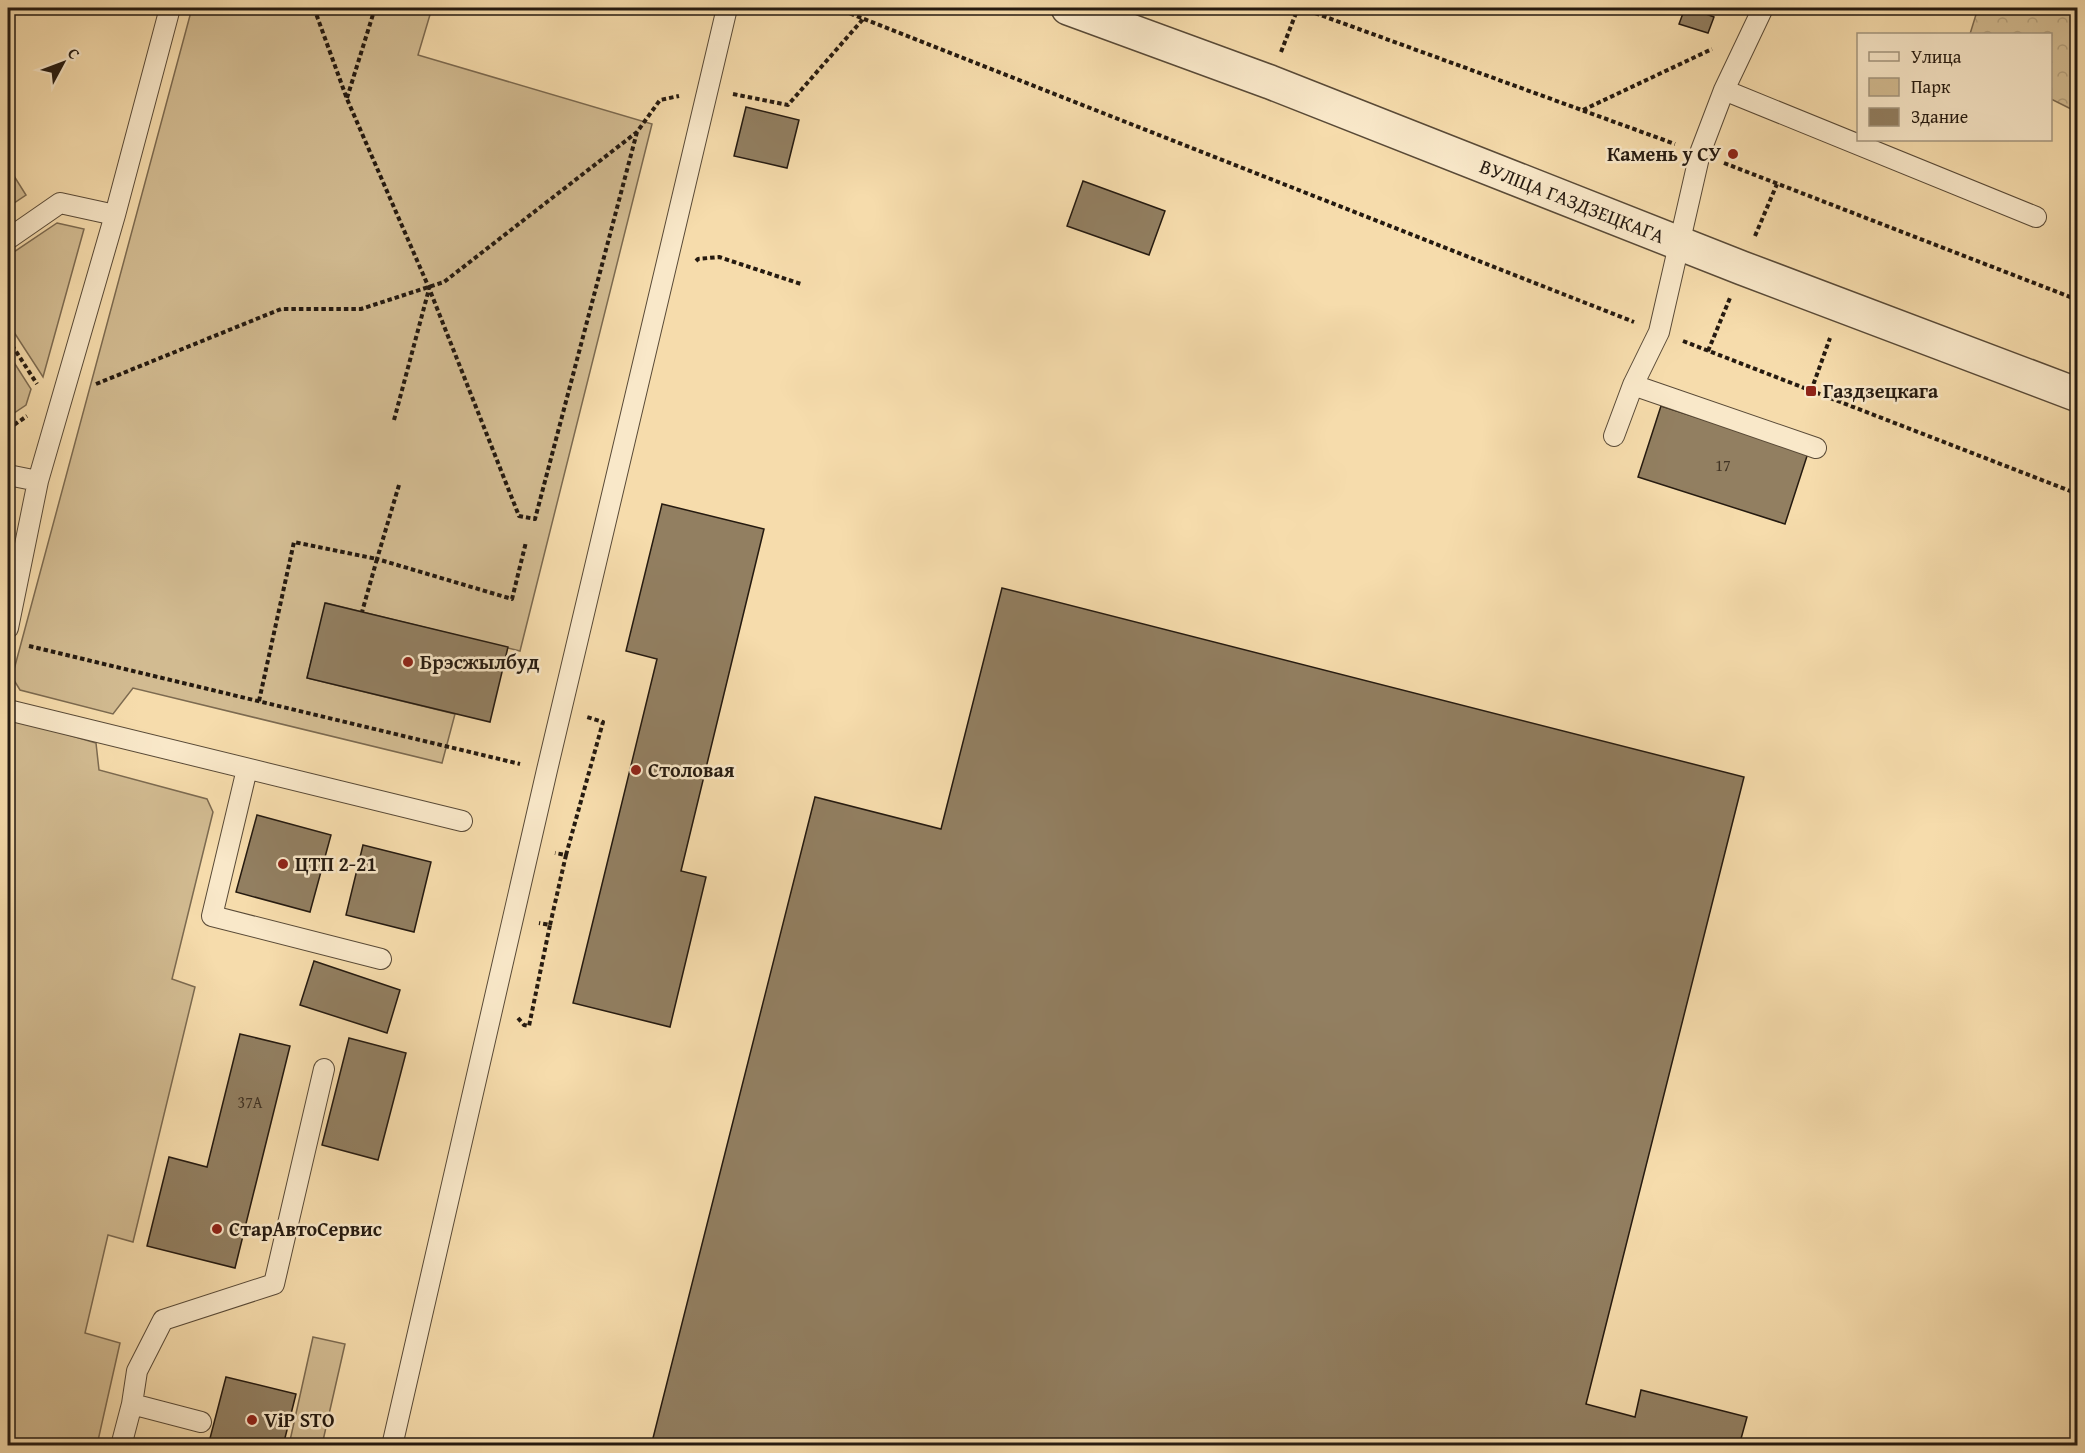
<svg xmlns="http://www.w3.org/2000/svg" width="2085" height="1453" viewBox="0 0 2085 1453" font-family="'Gentium Book Plus',serif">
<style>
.green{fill:#d2bb91;stroke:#7c6a50;stroke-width:1.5}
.forest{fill:url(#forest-crowns);stroke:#7c6a50;stroke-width:1.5}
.building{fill:#927f61;stroke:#251a10;stroke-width:1.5}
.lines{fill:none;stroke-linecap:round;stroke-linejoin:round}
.lane-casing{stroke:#594a37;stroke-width:22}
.street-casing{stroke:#594a37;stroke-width:36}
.path{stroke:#251a10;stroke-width:4;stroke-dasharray:4.5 3;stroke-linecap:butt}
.lane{stroke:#f9e8c9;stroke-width:20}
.street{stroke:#f9e8c9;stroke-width:33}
.poi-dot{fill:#8f2418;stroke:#f9e8c9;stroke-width:2}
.labels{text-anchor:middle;stroke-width:5;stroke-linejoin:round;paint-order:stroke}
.number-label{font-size:16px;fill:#403324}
.poi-label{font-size:20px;font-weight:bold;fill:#251a10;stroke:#f9e8c9;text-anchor:start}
.street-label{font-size:20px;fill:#251a10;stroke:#f9e8c9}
</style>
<defs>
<pattern id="forest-crowns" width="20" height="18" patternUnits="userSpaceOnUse" patternTransform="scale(1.5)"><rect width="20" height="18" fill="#d2bb91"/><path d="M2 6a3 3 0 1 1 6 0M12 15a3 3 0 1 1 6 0" fill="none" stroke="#b4a07c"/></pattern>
</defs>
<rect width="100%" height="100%" fill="#f6dcac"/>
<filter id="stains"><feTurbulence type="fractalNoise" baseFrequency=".00333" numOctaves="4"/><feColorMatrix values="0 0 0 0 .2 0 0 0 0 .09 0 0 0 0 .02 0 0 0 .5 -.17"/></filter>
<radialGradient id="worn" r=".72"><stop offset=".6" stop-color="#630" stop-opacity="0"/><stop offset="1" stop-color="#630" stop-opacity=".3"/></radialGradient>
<path class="green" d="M 192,8 L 432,8 L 418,55 L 652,124 L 520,651 L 326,603 L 307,678 L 455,714 L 442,763 L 133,688 L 113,714 L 20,690 L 12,677 Z
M 9,168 L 26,195 L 8,207 L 8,169 Z
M 57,223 L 84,229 L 43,377 L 8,323 L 8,256 Z
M 8,353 L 31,389 L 26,405 L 8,417 Z
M 8,717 L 96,743 L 99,770 L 207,799 L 213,812 L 172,979 L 195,987 L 133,1242 L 108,1235 L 85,1333 L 120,1343 L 97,1445 L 8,1445 Z
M 313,1337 L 345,1344 L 322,1445 L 289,1445 Z"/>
<path class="forest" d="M 1978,8 L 2077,8 L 2077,112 L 2051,99 L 2050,34 L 1970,34 Z"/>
<path class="building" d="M 1685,8 L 1690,8 L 1714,17 L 1708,33 L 1679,24 Z
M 746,107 L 799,120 L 787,168 L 734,156 Z
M 1083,181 L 1165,211 L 1149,255 L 1067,226 Z
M 1661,406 L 1808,453 L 1785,524 L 1638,477 Z
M 662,504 L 764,529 L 681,871 L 706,877 L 670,1027 L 573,1003 L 657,659 L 626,651 Z
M 1002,588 L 1744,777 L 1586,1404 L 1635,1417 L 1641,1390 L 1747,1417 L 1739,1446 L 651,1446 L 815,797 L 941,829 Z
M 325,603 L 508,647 L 490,722 L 307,678 Z
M 257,815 L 331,835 L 310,912 L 236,892 Z
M 363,845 L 431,862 L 414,932 L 346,915 Z
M 314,961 L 400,990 L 387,1033 L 300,1005 Z
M 240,1034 L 290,1046 L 235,1268 L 147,1246 L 169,1157 L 207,1167 Z
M 349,1038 L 406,1053 L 378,1160 L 322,1145 Z
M 226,1377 L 296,1394 L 283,1446 L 208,1446 Z"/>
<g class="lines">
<defs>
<path id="lane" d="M 1724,90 L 2036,217
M 8,239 L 60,203 L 115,215
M 1633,385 L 1816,448
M 1614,436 L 1633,385 L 1659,332 L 1700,153 L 1724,90 L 1763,8
M 8,475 L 38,481
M 8,628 L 38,481 L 115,215 L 170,8
M 8,710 L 462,821
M 247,769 L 212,916 L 381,959
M 132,1404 L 201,1422
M 121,1446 L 132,1404 L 137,1371 L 163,1320 L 274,1284 L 324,1069
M 392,1446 L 547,770 L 727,8"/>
<g id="street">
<path id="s1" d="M 1068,8 L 1270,82 L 1742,268 L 2078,395"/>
</g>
</defs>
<use href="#lane" class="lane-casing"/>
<use href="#street" class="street-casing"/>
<path class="path" d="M 314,8 L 347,99 L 429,288 L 519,516 L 535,519 L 637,132
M 836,8 L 1634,322
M 1301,8 L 1675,144
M 1281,52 L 1298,8
M 733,94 L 788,105 L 864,18
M 347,98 L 375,8
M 1583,110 L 1712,49
M 1724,163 L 2078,300
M 1755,236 L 1777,184
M 696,261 L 698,259 L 719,257 L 801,284
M 8,339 L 37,384
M 1683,341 L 2078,494
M 1708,351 L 1730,298
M 96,384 L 281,309 L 361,309 L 444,282 L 637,132 L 660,100 L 679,96
M 1811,391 L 1830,338
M 394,420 L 429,289
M 8,429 L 27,416
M 399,485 L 377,559 L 512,599 L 526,542
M 29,646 L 520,764
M 259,701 L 294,542 L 377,559 L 362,612
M 566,855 L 603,722 L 587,717
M 550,925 L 566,855 L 555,853
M 518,1018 L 524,1025 L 529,1026 L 550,925 L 539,923"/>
<use href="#lane" class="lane"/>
<use href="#street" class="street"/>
</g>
<g class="poi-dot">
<circle cx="1733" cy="154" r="6"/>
<rect x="1805" y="385" width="12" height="12" rx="3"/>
<circle cx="408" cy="662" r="6"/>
<circle cx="636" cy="770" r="6"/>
<circle cx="283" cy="864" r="6"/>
<circle cx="217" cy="1229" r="6"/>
<circle cx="252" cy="1420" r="6"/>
</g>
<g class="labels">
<g class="number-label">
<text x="1723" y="471">17</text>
<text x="250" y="1108">37А</text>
</g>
<g class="poi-label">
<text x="1721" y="161" text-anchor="end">Камень у СУ</text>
<text x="1823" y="398">Газдзецкага</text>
<text x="420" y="669">Брэсжылбуд</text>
<text x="648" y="777">Столовая</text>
<text x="295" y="871">ЦТП 2-21</text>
<text x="229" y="1236">СтарАвтоСервис</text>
<text x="264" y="1427">ViP STO</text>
</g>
<g class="street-label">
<text dy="7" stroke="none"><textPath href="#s1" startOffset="540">ВУЛІЦА ГАЗДЗЕЦКАГА</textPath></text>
</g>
</g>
<rect width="2085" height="1453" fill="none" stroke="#f6dcac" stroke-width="30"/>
<rect x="9" y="9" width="2067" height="1435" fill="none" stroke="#251a10" stroke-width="3"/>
<rect x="15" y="15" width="2055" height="1423" fill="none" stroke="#251a10" stroke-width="1.5"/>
<rect x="1857" y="33" width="195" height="108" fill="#f9e8c9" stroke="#a4967f" stroke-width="1.5"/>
<rect x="1869" y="52" width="30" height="9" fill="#f9e8c9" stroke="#a4967f" stroke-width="1.5"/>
<text x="1911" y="63" font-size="18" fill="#251a10">Улица</text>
<rect x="1869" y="78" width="30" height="18" fill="#d2bb91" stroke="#a4967f" stroke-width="1.5"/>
<text x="1911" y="93" font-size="18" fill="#251a10">Парк</text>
<rect x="1869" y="108" width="30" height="18" fill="#927f61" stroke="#a4967f" stroke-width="1.5"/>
<text x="1911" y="123" font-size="18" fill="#251a10">Здание</text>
<g transform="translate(63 63) rotate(49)" stroke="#f9e8c9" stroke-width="4.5" paint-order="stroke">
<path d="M0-4.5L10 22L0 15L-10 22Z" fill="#251a10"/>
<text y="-9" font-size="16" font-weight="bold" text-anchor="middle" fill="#251a10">С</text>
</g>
<rect width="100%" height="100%" filter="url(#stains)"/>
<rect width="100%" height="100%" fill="url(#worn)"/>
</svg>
